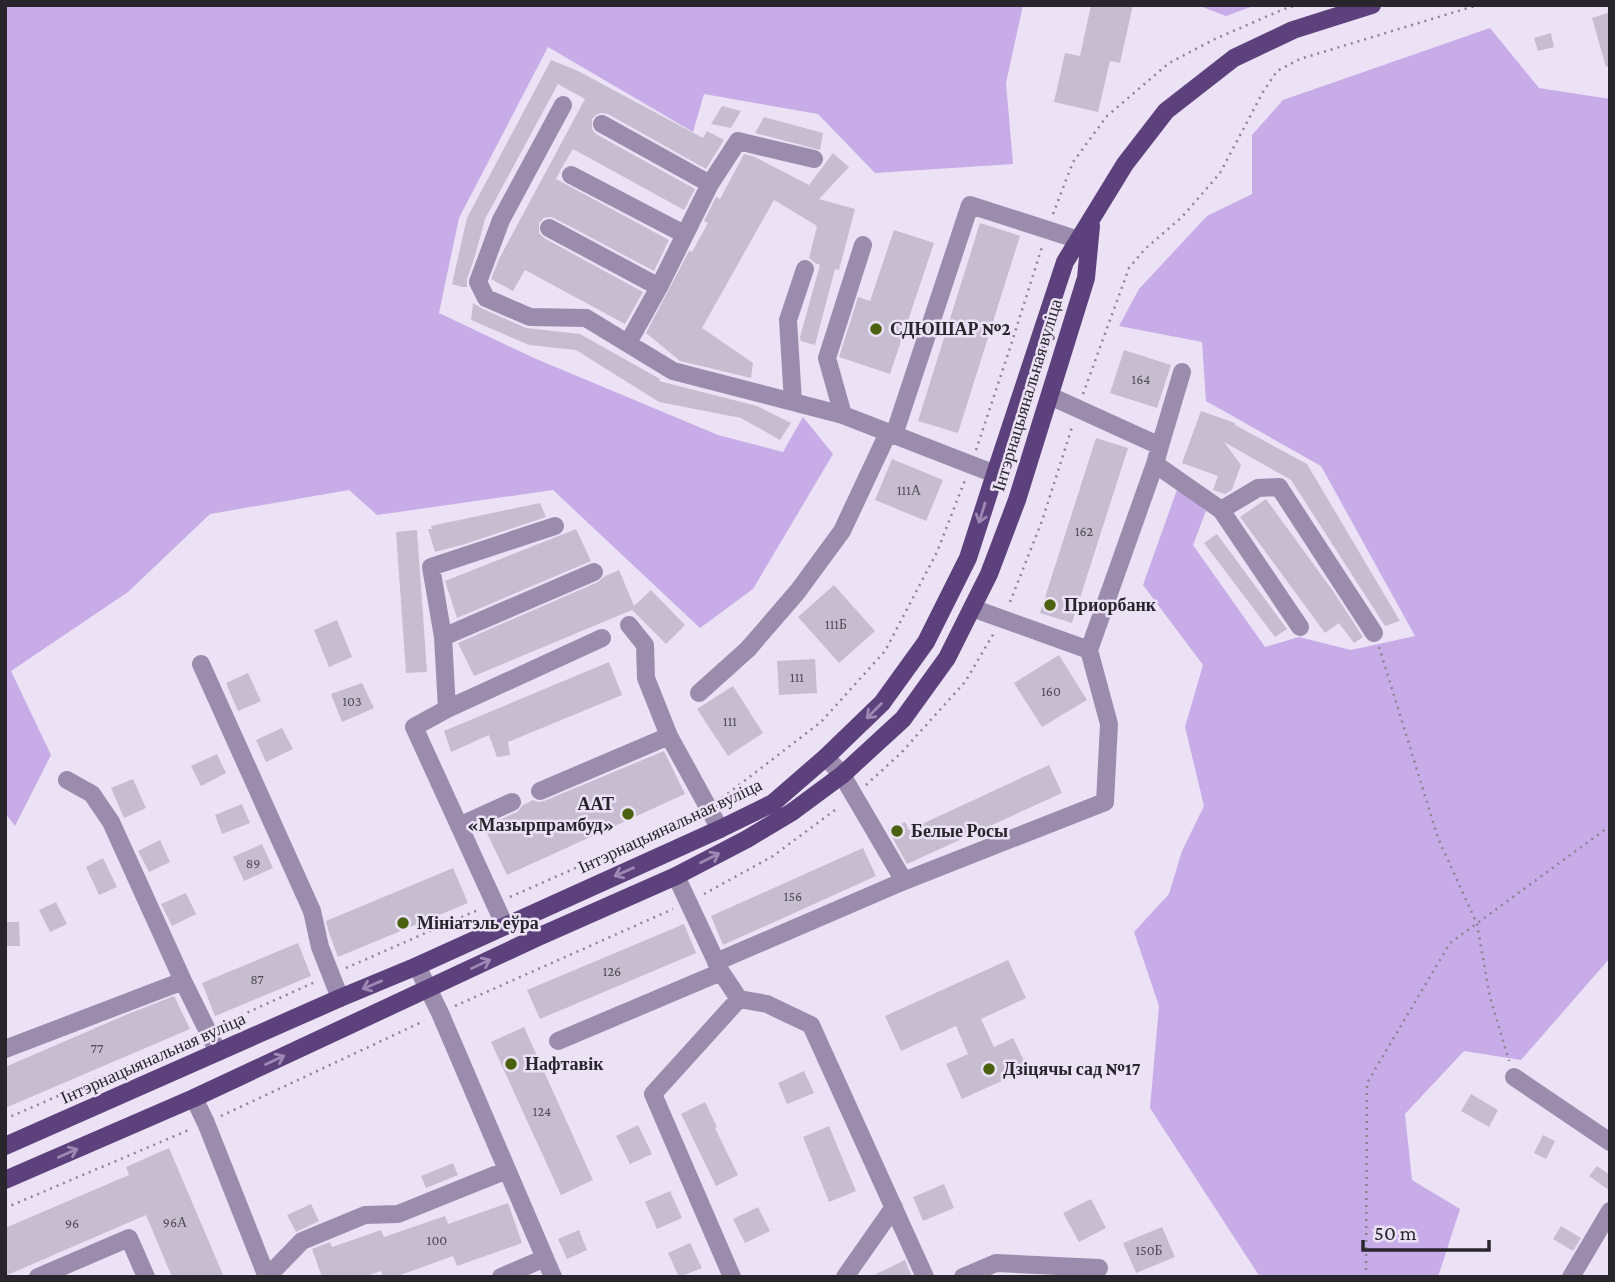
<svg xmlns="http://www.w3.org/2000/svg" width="1615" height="1282" viewBox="0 0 1615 1282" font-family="'Crimson Pro',serif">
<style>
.green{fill:#c7ace8}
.building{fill:#c6bed0}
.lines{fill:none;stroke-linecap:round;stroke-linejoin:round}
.path{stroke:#8b8593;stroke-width:2.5;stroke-dasharray:2 5;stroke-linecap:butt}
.minor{stroke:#9b8cae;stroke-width:18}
.major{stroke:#5d417c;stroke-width:18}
.oneway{stroke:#9d89b3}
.poi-dot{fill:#4a620f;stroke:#ebe2f6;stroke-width:2.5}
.labels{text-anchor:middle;stroke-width:5;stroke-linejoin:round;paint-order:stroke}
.number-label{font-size:14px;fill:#504b55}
.poi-label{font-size:18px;font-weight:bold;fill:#28252c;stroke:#ebe2f6;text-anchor:start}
.street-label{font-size:18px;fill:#28252c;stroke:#ebe2f6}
</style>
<rect width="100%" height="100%" fill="#ebe2f6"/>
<path class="green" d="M 5,5 L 1023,5 L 1006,83 L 1013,164 L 875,173 L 818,114 L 704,94 L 693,132 L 548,47 L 459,218 L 439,313 L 534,358 L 718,435 L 783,452 L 803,417 L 833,454 L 753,589 L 700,628 L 553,490 L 377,515 L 349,490 L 210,514 L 128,592 L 11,671 L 51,755 L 15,826 L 5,813 Z
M 1197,5 L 1256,5 L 1226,16 Z
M 1490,28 L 1539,88 L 1610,99 L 1610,958 L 1521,1060 L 1464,1051 L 1405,1114 L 1412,1180 L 1460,1209 L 1438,1277 L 1260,1277 L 1150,1108 L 1159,1006 L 1134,932 L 1169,894 L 1182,851 L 1204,806 L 1185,727 L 1203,665 L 1143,585 L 1178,487 L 1206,511 L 1193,545 L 1265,647 L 1299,637 L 1351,650 L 1415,636 L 1321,466 L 1206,401 L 1202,342 L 1119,326 L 1139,289 L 1207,216 L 1252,194 L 1252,135 L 1283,100 Z"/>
<path class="building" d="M 1091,5 L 1133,5 L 1120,63 L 1110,61 L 1098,112 L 1054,102 L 1065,53 L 1080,56 Z
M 1610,12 L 1610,66 L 1606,67 L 1592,18 Z
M 1551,33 L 1554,47 L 1538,51 L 1534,38 Z
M 551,60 L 578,71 L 703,138 L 707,131 L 724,140 L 706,169 L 608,114 L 602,113 L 597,114 L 592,119 L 592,129 L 596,134 L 695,189 L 684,210 L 573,149 L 561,169 L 556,179 L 669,240 L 654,271 L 554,218 L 549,217 L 544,218 L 539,223 L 539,233 L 544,238 L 643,292 L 625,324 L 525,270 L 513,291 L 491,279 L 499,259 L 585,99 L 558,84 L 485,219 L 475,256 L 467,279 L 467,287 L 462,287 L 452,284 L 467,218 Z
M 722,106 L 741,111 L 731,128 L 711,124 Z
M 764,117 L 823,133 L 820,150 L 755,133 Z
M 833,153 L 849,167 L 819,199 L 855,209 L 839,270 L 835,269 L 815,345 L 801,341 L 800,337 L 820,265 L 815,263 L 809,258 L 817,226 L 774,200 L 702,328 L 753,363 L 751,378 L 680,361 L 646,333 L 689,251 L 692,252 L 708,223 L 704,221 L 716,197 L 720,199 L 744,154 L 755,157 L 809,185 Z
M 980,223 L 1020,236 L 958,433 L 918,421 Z
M 894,230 L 934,243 L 890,374 L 839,357 L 858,297 L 870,301 Z
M 473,303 L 481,308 L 526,328 L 580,334 L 660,379 L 659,381 L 757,406 L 791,423 L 780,440 L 741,418 L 659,402 L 576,350 L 529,345 L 471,320 Z
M 1124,350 L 1171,365 L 1157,408 L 1110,393 Z
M 1201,411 L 1235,423 L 1235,425 L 1307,464 L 1400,621 L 1385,626 L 1291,480 L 1224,442 L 1241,465 L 1232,490 L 1225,494 L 1213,490 L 1218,476 L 1182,463 Z
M 1096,438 L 1128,448 L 1072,623 L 1040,613 Z
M 892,459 L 943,480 L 926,521 L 875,500 Z
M 1266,499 L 1333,591 L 1363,637 L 1354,643 L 1339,623 L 1325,633 L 1240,517 Z
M 540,503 L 546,517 L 465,544 L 435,552 L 428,529 L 432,529 L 431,526 Z
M 576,529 L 591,561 L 457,618 L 445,581 Z
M 417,530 L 427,672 L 406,673 L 396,532 Z
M 1217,534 L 1287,629 L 1275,637 L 1204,543 Z
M 619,570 L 634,606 L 651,590 L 685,625 L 666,644 L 632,610 L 474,676 L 458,643 L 598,582 L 605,576 Z
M 834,585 L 875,631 L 839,663 L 798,617 Z
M 337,620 L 352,657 L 329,667 L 314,630 Z
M 1059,655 L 1087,700 L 1042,727 L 1014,683 Z
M 815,659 L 817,693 L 779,695 L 777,661 Z
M 609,662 L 622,695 L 508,742 L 510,755 L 497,757 L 489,735 L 451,752 L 444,731 Z
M 248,673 L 261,701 L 238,711 L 226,683 Z
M 362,683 L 374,708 L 342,722 L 331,694 Z
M 733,686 L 763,733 L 728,756 L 697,709 Z
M 282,728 L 293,749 L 266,762 L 256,740 Z
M 664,751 L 685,794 L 507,875 L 484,827 L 517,812 L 523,805 L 533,800 L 538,802 L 544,801 Z
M 217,754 L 226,773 L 201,786 L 191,766 Z
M 1049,765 L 1062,793 L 907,864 L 888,830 L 905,822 L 909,830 Z
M 133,779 L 146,808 L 124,818 L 111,788 Z
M 242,804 L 250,823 L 222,834 L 215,815 Z
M 160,840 L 170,862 L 149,872 L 138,851 Z
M 262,844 L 273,868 L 244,881 L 233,857 Z
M 863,848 L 876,876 L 723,945 L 711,916 Z
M 103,858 L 117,887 L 99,895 L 86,867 Z
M 453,868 L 468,903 L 338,957 L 329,933 L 326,921 Z
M 186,893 L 196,914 L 172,926 L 161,904 Z
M 56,902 L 67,924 L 50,932 L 39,910 Z
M 6,922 L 19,922 L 20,946 L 5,946 Z
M 684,924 L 696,953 L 540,1019 L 527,990 Z
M 298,943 L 311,976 L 215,1016 L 202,983 Z
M 1008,960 L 1026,998 L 981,1019 L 994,1047 L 1013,1038 L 1028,1069 L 962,1099 L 946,1064 L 968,1054 L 956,1026 L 901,1051 L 885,1016 Z
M 174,996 L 190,1029 L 5,1108 L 5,1067 L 128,1014 Z
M 524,1027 L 593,1180 L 561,1195 L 491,1042 Z
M 804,1071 L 814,1093 L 787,1104 L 778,1083 Z
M 1471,1094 L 1498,1110 L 1489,1127 L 1461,1111 Z
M 705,1102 L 717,1127 L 715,1128 L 738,1175 L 716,1186 L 681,1114 Z
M 638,1125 L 652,1154 L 630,1164 L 616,1136 Z
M 829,1126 L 856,1191 L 829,1202 L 803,1137 Z
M 1543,1135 L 1555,1141 L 1546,1159 L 1534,1153 Z
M 169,1148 L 224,1277 L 172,1277 L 146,1215 L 5,1276 L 5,1228 L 129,1175 L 126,1167 Z
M 453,1163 L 458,1175 L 426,1188 L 421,1176 Z
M 1597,1166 L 1610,1175 L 1610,1191 L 1589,1176 Z
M 944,1184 L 954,1208 L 923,1221 L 913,1197 Z
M 670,1191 L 682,1218 L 657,1229 L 645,1202 Z
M 1091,1199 L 1106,1228 L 1079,1242 L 1063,1213 Z
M 508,1203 L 522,1243 L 457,1266 L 453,1256 L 395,1277 L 383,1277 L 381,1271 L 364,1277 L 322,1277 L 312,1249 L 330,1242 L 332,1247 L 381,1230 L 384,1237 L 445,1216 L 448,1224 Z
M 311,1204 L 319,1221 L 296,1232 L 287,1215 Z
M 758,1207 L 770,1231 L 745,1243 L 733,1219 Z
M 1561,1226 L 1581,1238 L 1573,1251 L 1553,1239 Z
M 1162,1227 L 1175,1257 L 1136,1273 L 1123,1243 Z
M 579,1230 L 587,1250 L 567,1259 L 558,1239 Z
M 690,1243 L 702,1268 L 679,1277 L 668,1253 Z
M 905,1260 L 912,1277 L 870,1277 Z"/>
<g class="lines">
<path class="path" d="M 1053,214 L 1073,162 L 1107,116 L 1169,63 L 1215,39 L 1284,9 L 1298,5
M 1083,394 L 1129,268 L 1145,249 L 1182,217 L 1220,173 L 1263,92 L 1277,71 L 1300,59 L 1478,5
M 976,450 L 1010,348 L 1042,247
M 1010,602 L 1042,521 L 1073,424
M 1379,647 L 1438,838 L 1477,924 L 1490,997 L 1509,1061
M 866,785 L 901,753 L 965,682 L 994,633
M 722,798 L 821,722 L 885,651 L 937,552 L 965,480
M 704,894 L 773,856 L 839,807
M 510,897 L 693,816
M 346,968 L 478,910
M 455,1006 L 673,909
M 222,1024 L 315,982
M 221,1116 L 424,1021
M 5,1119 L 194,1037
M 5,1208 L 189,1130
M 1366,1277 L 1367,1083 L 1450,943 L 1610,826"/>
<path class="minor" d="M 563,105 L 501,220 L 478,282 L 486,298 L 530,317 L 586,318 L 673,371 L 843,415 L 995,474
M 602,124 L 710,184
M 571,175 L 684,234
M 549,228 L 659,287
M 628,343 L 659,287 L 710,184 L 738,141 L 814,159
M 1050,396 L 1160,446 L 1155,464 L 1221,510 L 1300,627
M 793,402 L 788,320 L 805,269
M 843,415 L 827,358 L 863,245
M 894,435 L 970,205 L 1079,240
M 1160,446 L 1182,372
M 1221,510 L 1258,488 L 1279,487 L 1374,633
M 972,608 L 1089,650
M 629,625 L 645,645 L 646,678 L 669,736 L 720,829
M 443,637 L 431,567 L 555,526
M 201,664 L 312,911 L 320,947 L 340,998
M 699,693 L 748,649 L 798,591 L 842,531 L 888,433
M 447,709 L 602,638
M 826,757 L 842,775 L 904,881
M 67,780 L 92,794 L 111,822 L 183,981 L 218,1052
M 540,791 L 669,736
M 459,826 L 512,802
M 676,876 L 721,972 L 739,999
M 505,926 L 414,727 L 447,709 L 443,637 L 594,572
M 716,962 L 904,881 L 1105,802 L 1109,724 L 1089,650 L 1155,464
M 417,966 L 440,1013 L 553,1277
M 558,1041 L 721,972
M 5,1049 L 183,981
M 1514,1077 L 1610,1142
M 194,1098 L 206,1123 L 267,1277
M 38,1277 L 129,1238 L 146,1277
M 267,1277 L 302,1241 L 365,1215 L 398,1214 L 507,1170
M 501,1277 L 545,1258
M 732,1277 L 653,1094 L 739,999 L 767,1004 L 811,1025 L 925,1277
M 845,1277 L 894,1207
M 963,1277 L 996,1263 L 1099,1268
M 1571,1277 L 1610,1211"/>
<path class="major" d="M 5,1146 L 340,998 L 417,966 L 720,829 L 773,803 L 826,757 L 882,703 L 926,642 L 968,558 L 995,474 L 1065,262 L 1125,164 L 1166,111 L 1234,58 L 1293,30 L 1372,5
M 5,1180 L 194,1098 L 538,937 L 676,876 L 747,839 L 792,812 L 842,775 L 903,719 L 947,658 L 989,574 L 1017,500 L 1086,278 L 1091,226"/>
</g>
<defs><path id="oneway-shaft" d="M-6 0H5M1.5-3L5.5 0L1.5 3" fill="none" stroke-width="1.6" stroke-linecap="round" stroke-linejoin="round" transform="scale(1.75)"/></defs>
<g class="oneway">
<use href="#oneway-shaft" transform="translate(982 513) rotate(107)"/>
<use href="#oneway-shaft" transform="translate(874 711) rotate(135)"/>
<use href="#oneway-shaft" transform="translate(710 858) rotate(-27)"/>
<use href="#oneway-shaft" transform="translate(624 872) rotate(156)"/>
<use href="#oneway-shaft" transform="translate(481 964) rotate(-25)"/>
<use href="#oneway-shaft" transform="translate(372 985) rotate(157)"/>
<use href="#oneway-shaft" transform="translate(275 1060) rotate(-25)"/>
<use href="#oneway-shaft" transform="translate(68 1153) rotate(-24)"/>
</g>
<g class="poi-dot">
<circle cx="876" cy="329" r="7"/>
<circle cx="1050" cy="605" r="7"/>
<circle cx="628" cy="814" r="7"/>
<circle cx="897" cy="831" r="7"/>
<circle cx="403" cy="923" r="7"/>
<circle cx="511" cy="1064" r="7"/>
<circle cx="989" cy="1069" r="7"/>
</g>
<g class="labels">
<g class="number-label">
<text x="1141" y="384">164</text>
<text x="909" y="495">111А</text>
<text x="1084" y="536">162</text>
<text x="836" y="629">111Б</text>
<text x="797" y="682">111</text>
<text x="1051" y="696">160</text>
<text x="352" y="706">103</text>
<text x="730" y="726">111</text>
<text x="253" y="868">89</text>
<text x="793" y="901">156</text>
<text x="612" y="976">126</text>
<text x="257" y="984">87</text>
<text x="97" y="1053">77</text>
<text x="542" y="1116">124</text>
<text x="175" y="1227">96А</text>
<text x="72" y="1228">96</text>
<text x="437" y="1245">100</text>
<text x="1149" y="1255">150Б</text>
</g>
<g class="poi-label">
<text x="890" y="335">СДЮШАР №2</text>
<text x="1064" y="611">Приорбанк</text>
<text x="614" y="810" text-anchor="end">ААТ<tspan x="614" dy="21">«Мазырпрамбуд»</tspan></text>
<text x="911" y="837">Белые Росы</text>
<text x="417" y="929">Мініатэль еўра</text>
<text x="525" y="1070">Нафтавік</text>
<text x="1003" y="1075">Дзіцячы сад №17</text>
</g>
<g class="street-label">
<text transform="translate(1027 395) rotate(-73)" y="6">Інтэрнацыянальная вуліца</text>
<text transform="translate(670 826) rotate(-25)" y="6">Інтэрнацыянальная вуліца</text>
<text transform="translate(153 1058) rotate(-24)" y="6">Інтэрнацыянальная вуліца</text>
</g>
</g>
<rect width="1615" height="1282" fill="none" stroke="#28252c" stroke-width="14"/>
<path d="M1363 1240v10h126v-10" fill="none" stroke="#28252c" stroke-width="3.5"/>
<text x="1374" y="1240" font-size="21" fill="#28252c" stroke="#ebe2f6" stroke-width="5" paint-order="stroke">50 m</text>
</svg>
